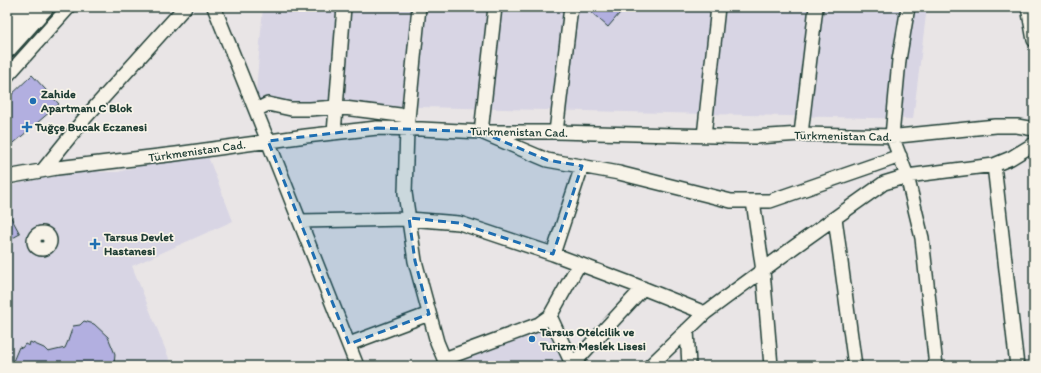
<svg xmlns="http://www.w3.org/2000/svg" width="1041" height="373" viewBox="0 0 1041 373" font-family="Itim,sans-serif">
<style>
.built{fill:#d8d5e4}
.building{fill:#b2afe0;stroke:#1f3d34}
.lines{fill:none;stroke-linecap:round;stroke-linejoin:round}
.minor-casing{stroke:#1f3d34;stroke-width:16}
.highway-casing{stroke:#1f3d34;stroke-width:22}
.minor{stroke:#f7f3e8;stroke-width:13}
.highway{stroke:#f7f3e8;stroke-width:19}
.marked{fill:#1f6fb2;fill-opacity:0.2;stroke:#1f6fb2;stroke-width:3;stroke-dasharray:8 5;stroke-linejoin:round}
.poi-dot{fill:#1f6fb2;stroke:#f7f3e8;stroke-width:1.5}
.labels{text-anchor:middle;stroke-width:3.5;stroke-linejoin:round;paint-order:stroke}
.poi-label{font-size:12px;font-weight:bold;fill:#1f3d34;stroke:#f7f3e8;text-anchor:start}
.street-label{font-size:12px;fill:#1f3d34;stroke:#f7f3e8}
</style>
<rect width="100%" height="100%" fill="#e9e5e6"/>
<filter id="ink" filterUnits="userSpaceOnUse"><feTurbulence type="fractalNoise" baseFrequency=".025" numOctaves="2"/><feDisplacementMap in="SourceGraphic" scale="8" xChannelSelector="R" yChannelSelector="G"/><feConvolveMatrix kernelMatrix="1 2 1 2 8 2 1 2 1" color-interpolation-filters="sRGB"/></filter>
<g filter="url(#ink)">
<path class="built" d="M 263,7 L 927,7 L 913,119 L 255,103 Z
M 207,154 L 233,221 L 132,266 L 172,366 L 7,366 L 7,187 L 25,182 L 89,169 L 101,172 L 118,172 L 154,162 Z
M 553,322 L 569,366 L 460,366 L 456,355 Z"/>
<path class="building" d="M 595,7 L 625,7 L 608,27 L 591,12 Z
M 32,75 L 59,104 L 7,149 L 7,99 Z
M 7,210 L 20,234 L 7,241 Z
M 84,321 L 94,324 L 108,337 L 115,354 L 114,366 L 11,366 L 19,347 L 22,348 L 25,344 L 29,346 L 30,342 L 44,348 L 48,352 L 65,348 L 68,341 L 73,326 L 80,325 Z"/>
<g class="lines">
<defs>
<path id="minor" d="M 214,7 L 268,141 L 357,366
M 419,7 L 407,129 L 405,193 L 415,261 L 437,342 L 447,366
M 495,7 L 481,132 L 547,160 L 619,173 L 731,201 L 770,201 L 900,156
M 908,7 L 899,60 L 892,136 L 907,176 L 922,238 L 936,366
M 1028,7 L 1034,40
M 7,9 L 9,7
M 7,76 L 69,7
M 256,110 L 268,104 L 291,109 L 310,109 L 336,107 L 408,116
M 556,132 L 571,7
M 334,133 L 344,7
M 801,134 L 816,7
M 704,136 L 718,7
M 994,165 L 1017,366
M 43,170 L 85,118 L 185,7
M 7,177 L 57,168 L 176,154 L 306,136 L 377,128 L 421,129 L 481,132 L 556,132 L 755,137 L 801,134 L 898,136 L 996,126 L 1017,126 L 1034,129
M 753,201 L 763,271 L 771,366
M 835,218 L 855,366
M 300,221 L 409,219 L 459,223 L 481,230 L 553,254 L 635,285 L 705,313
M34 241a8 8 0 1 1 16 0a8 8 0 1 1-16 0Z
M 553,254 L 582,166
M 550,316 L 573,366
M 687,330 L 689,366
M 349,344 L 429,314
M 444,359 L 539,324 L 550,316 L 579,264
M 572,365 L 643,288
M 650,366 L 705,313 L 794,247 L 884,183 L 907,176 L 994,165 L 1011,158 L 1034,144"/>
<path id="highway" d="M 7,24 L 22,7
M 7,48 L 44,7"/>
</defs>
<use href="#minor" class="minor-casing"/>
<use href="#highway" class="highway-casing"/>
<use href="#minor" class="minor"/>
<use href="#highway" class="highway"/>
</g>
</g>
<path class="marked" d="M 377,128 L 481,132 L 547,160 L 582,166 L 553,254 L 459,223 L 409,218 L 415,261 L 429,314 L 349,344 L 268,141 Z"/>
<g class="poi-dot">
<circle cx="33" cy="101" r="4"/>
<path d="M25 121h4v4h4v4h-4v4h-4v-4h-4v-4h4z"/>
<path d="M93 238h4v4h4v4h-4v4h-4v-4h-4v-4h4z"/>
<circle cx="532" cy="339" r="4"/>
</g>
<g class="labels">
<g class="poi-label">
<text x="41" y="98">Zahide<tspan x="41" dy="14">Apartmanı C Blok</tspan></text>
<text x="35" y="131">Tuğçe Bucak Eczanesi</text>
<text x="104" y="241">Tarsus Devlet<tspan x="104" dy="14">Hastanesi</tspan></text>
<text x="540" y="336">Tarsus Otelcilik ve<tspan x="540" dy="14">Turizm Meslek Lisesi</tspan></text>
</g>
<g class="street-label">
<text transform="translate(519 132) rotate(1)" y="4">Türkmenistan Cad.</text>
<text transform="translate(843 136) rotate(1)" y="4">Türkmenistan Cad.</text>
<text transform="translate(197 151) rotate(-8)" y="4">Türkmenistan Cad.</text>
</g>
</g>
<rect width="1041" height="373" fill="none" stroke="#f7f3e8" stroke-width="24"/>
<rect x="12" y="12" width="1017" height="349" fill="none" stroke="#1f3d34" stroke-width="1.5" filter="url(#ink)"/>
</svg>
